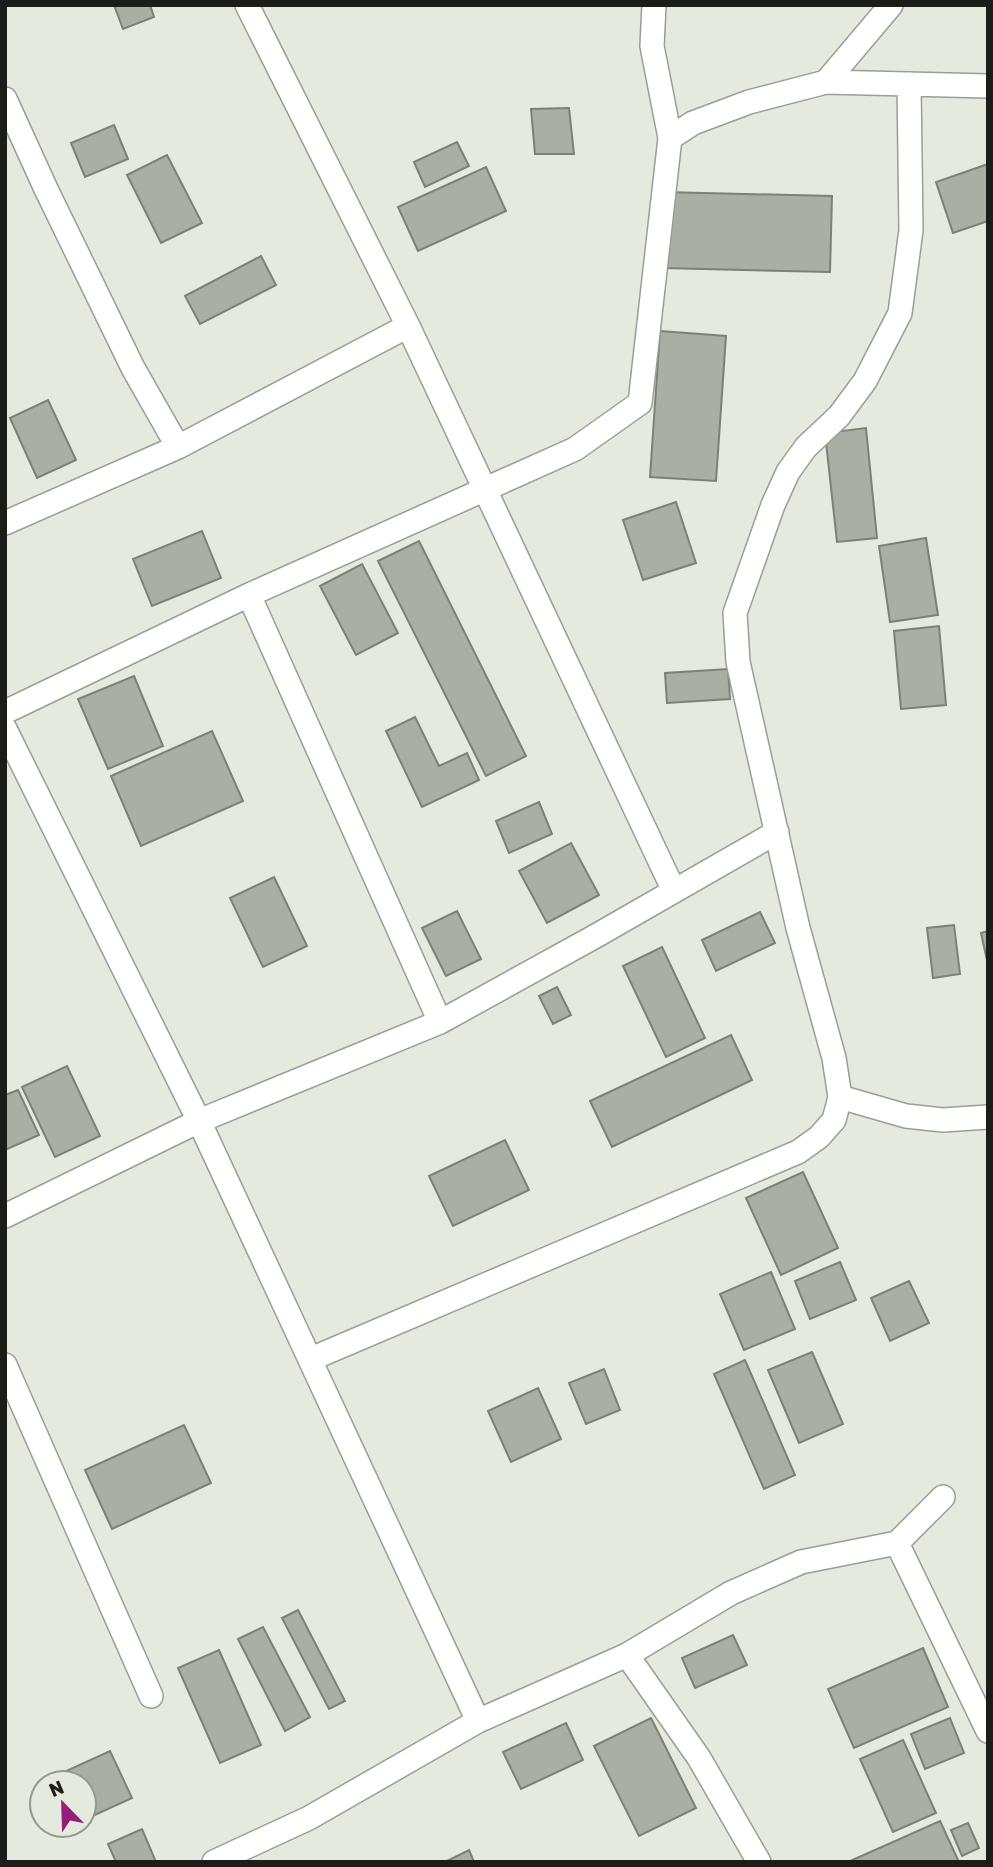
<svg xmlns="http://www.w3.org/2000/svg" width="993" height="1867" viewBox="0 0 993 1867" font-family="Rubik,sans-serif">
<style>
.building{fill:#a9afa3;stroke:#7c8176;stroke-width:2}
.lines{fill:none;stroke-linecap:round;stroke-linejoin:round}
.minor-casing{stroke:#999f94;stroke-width:26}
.minor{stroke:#fff;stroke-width:23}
</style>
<rect width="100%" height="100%" fill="#e4eade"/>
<path class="building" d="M 114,5 L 150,5 L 154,17 L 123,29 Z
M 569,108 L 574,154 L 535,154 L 531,109 Z
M 114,125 L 128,159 L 85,177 L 71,143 Z
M 457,142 L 469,166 L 425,187 L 414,162 Z
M 167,155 L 202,223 L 161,243 L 127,175 Z
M 988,164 L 988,221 L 953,233 L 936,182 Z
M 486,167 L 506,211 L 418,251 L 398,207 Z
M 664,192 L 832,196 L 830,272 L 662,268 Z
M 261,256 L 276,285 L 200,324 L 185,296 Z
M 660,331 L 726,336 L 716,481 L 650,477 Z
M 48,400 L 76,460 L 37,478 L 10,418 Z
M 866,428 L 877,538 L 837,542 L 825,433 Z
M 676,502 L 696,563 L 643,580 L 623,520 Z
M 202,531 L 221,578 L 152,606 L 133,559 Z
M 926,538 L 938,615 L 890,622 L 879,546 Z
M 419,541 L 526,756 L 486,776 L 378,561 Z
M 362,564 L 398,633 L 356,655 L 320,586 Z
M 939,626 L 946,705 L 901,709 L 894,631 Z
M 728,669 L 730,699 L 667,703 L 665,673 Z
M 134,676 L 163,746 L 108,769 L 78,699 Z
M 415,717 L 439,766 L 467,753 L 479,780 L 422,807 L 386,731 Z
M 212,731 L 243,801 L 141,846 L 111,776 Z
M 539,802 L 552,834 L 509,853 L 496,821 Z
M 571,843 L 599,895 L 547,923 L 519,871 Z
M 274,877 L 307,946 L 263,967 L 230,898 Z
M 457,911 L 481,959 L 446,976 L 422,928 Z
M 760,912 L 775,943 L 716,971 L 702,940 Z
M 954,925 L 960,974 L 933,978 L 927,928 Z
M 988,931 L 988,965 L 981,933 Z
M 662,947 L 705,1038 L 666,1057 L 623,966 Z
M 557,987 L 571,1015 L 553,1024 L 539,996 Z
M 731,1035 L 752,1080 L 612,1147 L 590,1101 Z
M 67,1066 L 100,1136 L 55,1157 L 22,1087 Z
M 18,1090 L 39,1135 L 5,1150 L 5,1095 Z
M 505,1140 L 529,1190 L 453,1226 L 429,1176 Z
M 803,1172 L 838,1248 L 781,1275 L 746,1198 Z
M 840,1262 L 856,1300 L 810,1319 L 795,1281 Z
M 771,1272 L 795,1329 L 744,1350 L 720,1294 Z
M 909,1281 L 929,1323 L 890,1341 L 871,1298 Z
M 812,1352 L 843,1424 L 799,1443 L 768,1370 Z
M 745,1360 L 795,1475 L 764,1489 L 714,1374 Z
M 604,1369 L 620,1410 L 586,1424 L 569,1383 Z
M 538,1388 L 561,1439 L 511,1462 L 488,1411 Z
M 184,1425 L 211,1483 L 112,1529 L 85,1470 Z
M 298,1610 L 345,1701 L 329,1709 L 282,1618 Z
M 263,1627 L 310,1717 L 285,1731 L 238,1639 Z
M 733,1635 L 747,1665 L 695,1688 L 682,1658 Z
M 923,1648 L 948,1707 L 854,1748 L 828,1689 Z
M 219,1650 L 261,1745 L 220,1763 L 178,1668 Z
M 651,1718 L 696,1808 L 639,1836 L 594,1746 Z
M 950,1718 L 964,1753 L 925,1769 L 911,1734 Z
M 566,1723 L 583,1760 L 521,1789 L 503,1752 Z
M 903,1740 L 936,1813 L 893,1832 L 860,1759 Z
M 110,1751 L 132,1798 L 84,1820 L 84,1783 L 42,1783 L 42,1787 L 40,1783 Z
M 940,1821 L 959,1862 L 848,1862 Z
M 968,1823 L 979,1848 L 962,1856 L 951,1830 Z
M 142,1829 L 156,1862 L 116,1862 L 108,1844 Z
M 469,1850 L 474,1862 L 445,1862 Z"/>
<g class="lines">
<defs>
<path id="minor" d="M 247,5 L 408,326 L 674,891
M 891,5 L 826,82 L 988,86
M 5,99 L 46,189 L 133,368 L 178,447
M 670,138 L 693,123 L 749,102 L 826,82
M 5,523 L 178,447 L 408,326
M 249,595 L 440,1022
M 5,712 L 249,595 L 575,449 L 640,403 L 670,138 L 652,46 L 654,5
M 5,729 L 199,1121 L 478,1721 L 627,1655 L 731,1593 L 801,1562 L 897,1543 L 943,1497
M 840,1097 L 906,1116 L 943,1120 L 988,1117
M 5,1216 L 199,1121 L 440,1022 L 594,937 L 777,832
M 311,1359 L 798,1152 L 819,1137 L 834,1120 L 840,1097 L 834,1058 L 798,928 L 738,662 L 735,613 L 773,505 L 788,472 L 806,447 L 839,416 L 865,381 L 900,313 L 911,230 L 909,84
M 5,1365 L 151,1696
M 897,1543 L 988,1731
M 627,1655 L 699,1758 L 759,1862
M 214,1862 L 309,1818 L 478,1721"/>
</defs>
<use href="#minor" class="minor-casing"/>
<use href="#minor" class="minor"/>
</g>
<rect width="993" height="1867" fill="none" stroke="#1b1d19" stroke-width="14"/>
<g transform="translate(63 1804) rotate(337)"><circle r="33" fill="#e4eade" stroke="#94988f" stroke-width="2"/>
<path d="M0-5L12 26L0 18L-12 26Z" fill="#961e7a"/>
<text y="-10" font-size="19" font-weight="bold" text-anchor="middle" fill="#1b1d19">N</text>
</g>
</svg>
